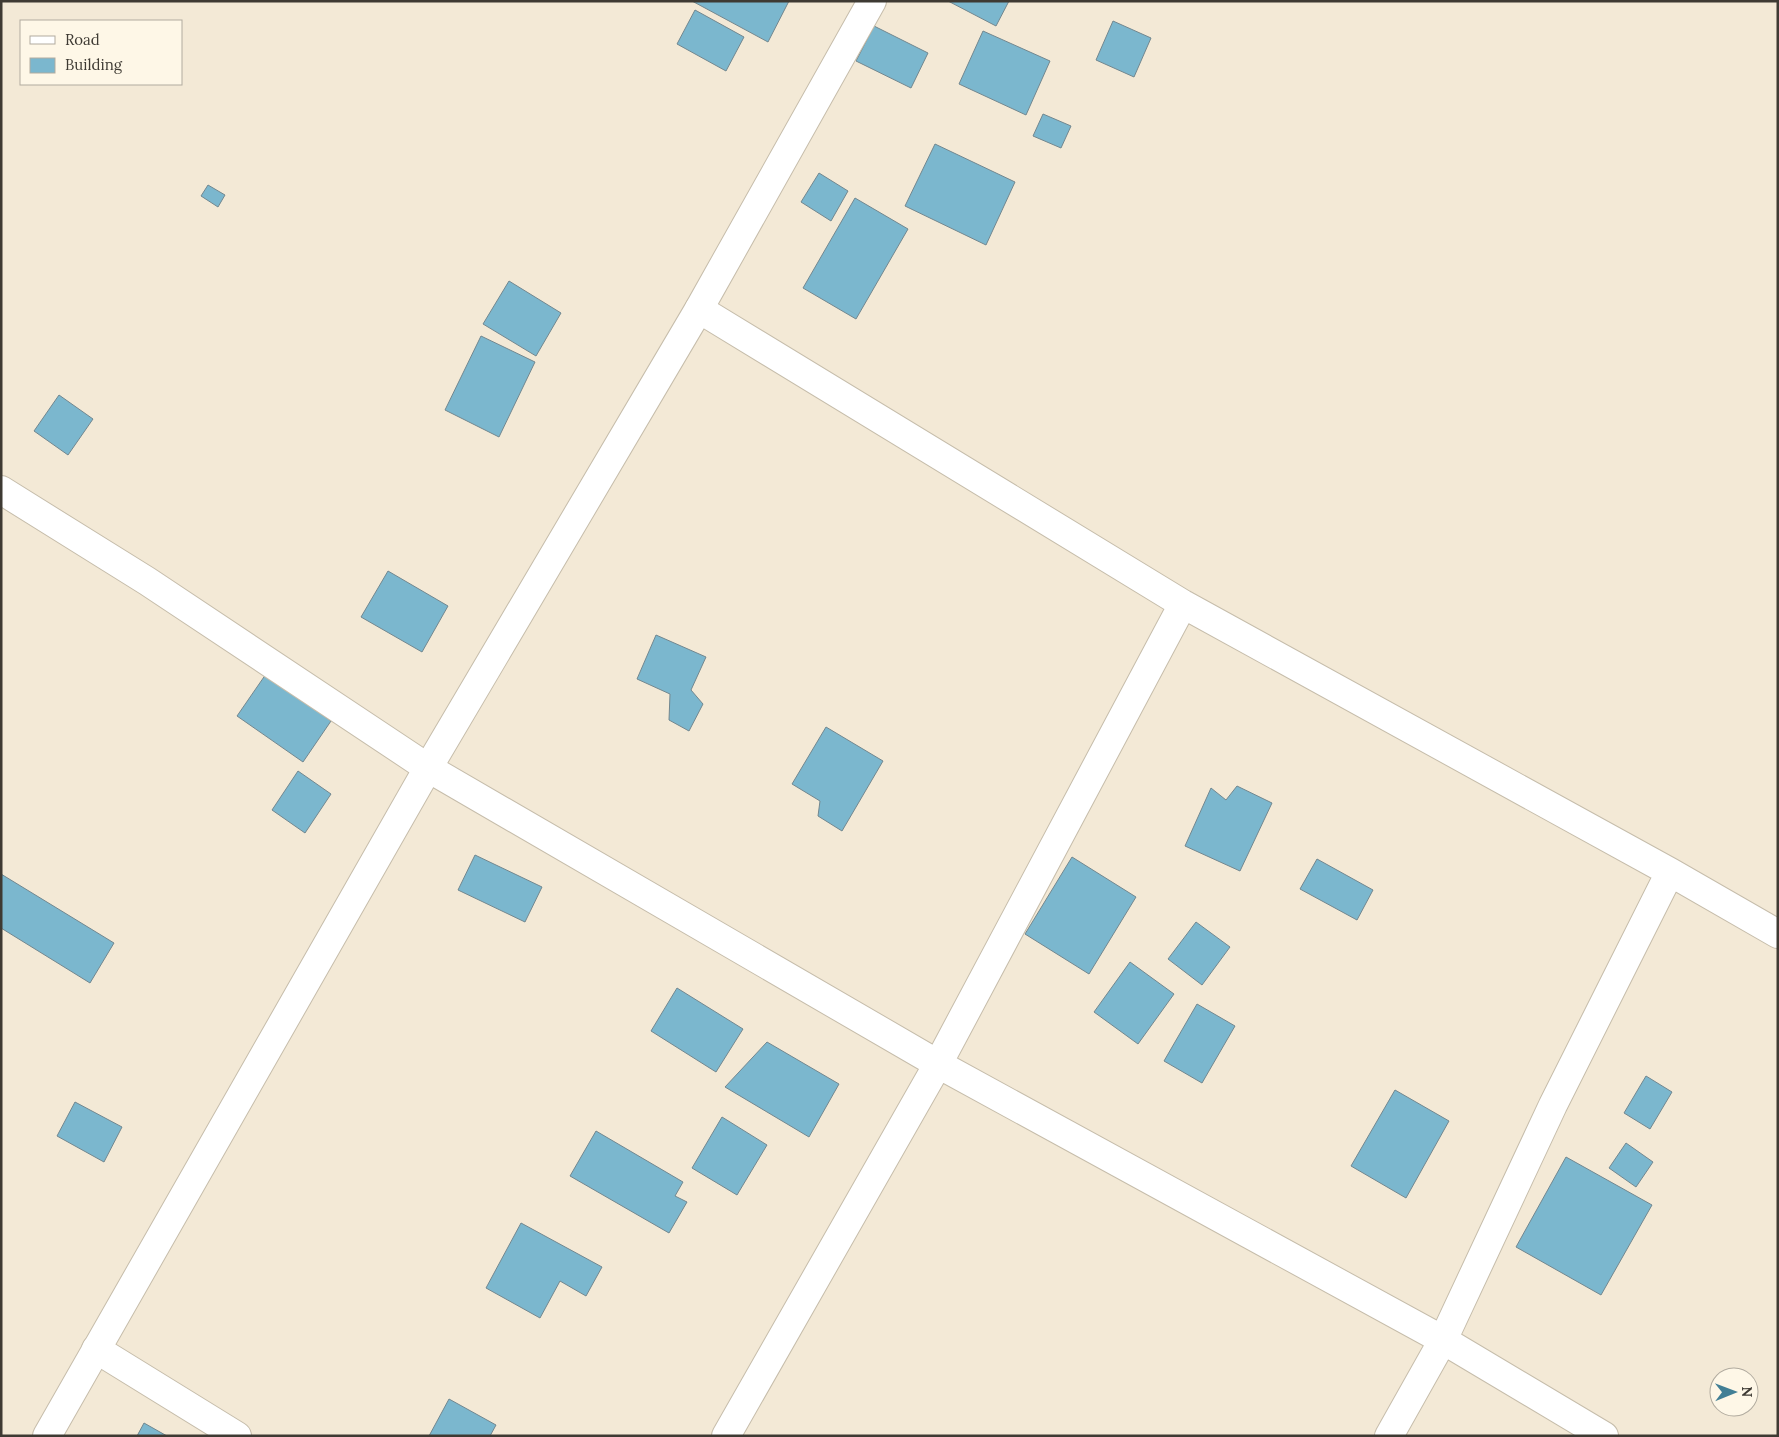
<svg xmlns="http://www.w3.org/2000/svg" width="1779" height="1437" viewBox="0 0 1779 1437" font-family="Lora,serif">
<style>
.building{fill:#7bb7ce;stroke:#72878f}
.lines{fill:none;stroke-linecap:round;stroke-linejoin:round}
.minor-casing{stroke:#c6bdab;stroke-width:30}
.major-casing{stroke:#c6bdab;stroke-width:30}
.minor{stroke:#fff;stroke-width:28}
.major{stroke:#fff;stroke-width:28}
</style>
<rect width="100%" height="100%" fill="#f3e9d6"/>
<path class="building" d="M 692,1 L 789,1 L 768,42 Z
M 948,1 L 1009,1 L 996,26 Z
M 695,10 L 744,37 L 726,71 L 677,44 Z
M 1113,21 L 1151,38 L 1134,77 L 1096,60 Z
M 874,26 L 928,53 L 911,88 L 856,61 Z
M 983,31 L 1050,61 L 1026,115 L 959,84 Z
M 1043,114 L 1071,126 L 1061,148 L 1033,136 Z
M 935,144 L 1015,182 L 986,245 L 905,206 Z
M 819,173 L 848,191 L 831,221 L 801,202 Z
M 208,185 L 225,195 L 218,207 L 201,196 Z
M 855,198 L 908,229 L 856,319 L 803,288 Z
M 509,281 L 561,313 L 536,356 L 483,324 Z
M 481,336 L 535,362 L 499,437 L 445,410 Z
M 59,395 L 93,419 L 68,455 L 34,431 Z
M 388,571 L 448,606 L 422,652 L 361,617 Z
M 656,635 L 706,657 L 691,690 L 703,704 L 689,731 L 669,720 L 670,694 L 637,679 Z
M 266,674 L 331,721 L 303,762 L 237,716 Z
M 826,727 L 883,761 L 842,831 L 818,816 L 820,801 L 792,784 Z
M 298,771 L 331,794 L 305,833 L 272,810 Z
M 1237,786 L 1272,803 L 1240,871 L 1185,846 L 1211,788 L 1226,800 Z
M 475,855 L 542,887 L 525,922 L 458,890 Z
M 1072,857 L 1136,897 L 1089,974 L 1025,934 Z
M 1317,859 L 1373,890 L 1357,920 L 1300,889 Z
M 1,874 L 114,943 L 90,983 L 1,928 Z
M 1196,922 L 1230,947 L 1202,985 L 1168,959 Z
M 1130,962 L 1174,994 L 1138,1044 L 1094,1012 Z
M 677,988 L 743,1029 L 716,1072 L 651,1031 Z
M 1197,1004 L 1235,1026 L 1202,1083 L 1164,1061 Z
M 767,1042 L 839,1084 L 809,1137 L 725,1087 Z
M 1646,1076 L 1672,1092 L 1650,1129 L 1624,1113 Z
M 1395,1090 L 1449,1121 L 1406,1198 L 1351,1166 Z
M 75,1102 L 122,1127 L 104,1162 L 57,1136 Z
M 722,1117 L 767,1145 L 737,1195 L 692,1168 Z
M 596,1131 L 683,1182 L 675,1196 L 687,1202 L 669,1233 L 570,1176 Z
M 1626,1143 L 1653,1162 L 1636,1187 L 1609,1168 Z
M 1566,1157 L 1652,1205 L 1601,1295 L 1516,1247 Z
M 521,1223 L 602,1267 L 586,1296 L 560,1281 L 540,1318 L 486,1288 Z
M 449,1399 L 496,1425 L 490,1436 L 429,1436 Z
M 144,1423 L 167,1436 L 137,1436 Z"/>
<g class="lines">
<defs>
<path id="minor" d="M 699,309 L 1183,604 L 1670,872 L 1778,934
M 1,490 L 147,581 L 428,768 L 938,1064 L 1443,1340 L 1604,1436
M 96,1349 L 237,1436
M 726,1436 L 938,1064 L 1183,604
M 1389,1436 L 1443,1340 L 1553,1105 L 1670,872"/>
<path id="major" d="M 47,1436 L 428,768 L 699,309 L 872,1"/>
</defs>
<use href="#minor" class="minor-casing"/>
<use href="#major" class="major-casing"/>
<use href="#minor" class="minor"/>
<use href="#major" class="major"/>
</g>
<rect width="1779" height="1437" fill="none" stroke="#3e3a33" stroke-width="5"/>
<rect x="20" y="20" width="162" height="65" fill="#fef7e7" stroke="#b1ab9f"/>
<rect x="30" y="36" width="25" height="8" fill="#ffffff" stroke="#b1ab9f"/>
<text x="65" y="45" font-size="15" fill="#3e3a33">Road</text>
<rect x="30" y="58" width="25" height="15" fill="#7bb7ce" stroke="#b1ab9f"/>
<text x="65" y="70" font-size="15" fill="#3e3a33">Building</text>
<g transform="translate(1734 1392) rotate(89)"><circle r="24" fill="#fef7e7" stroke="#b1ab9f"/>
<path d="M0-4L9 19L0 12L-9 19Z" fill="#427f95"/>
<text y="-8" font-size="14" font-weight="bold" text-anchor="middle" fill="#3e3a33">N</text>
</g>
</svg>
